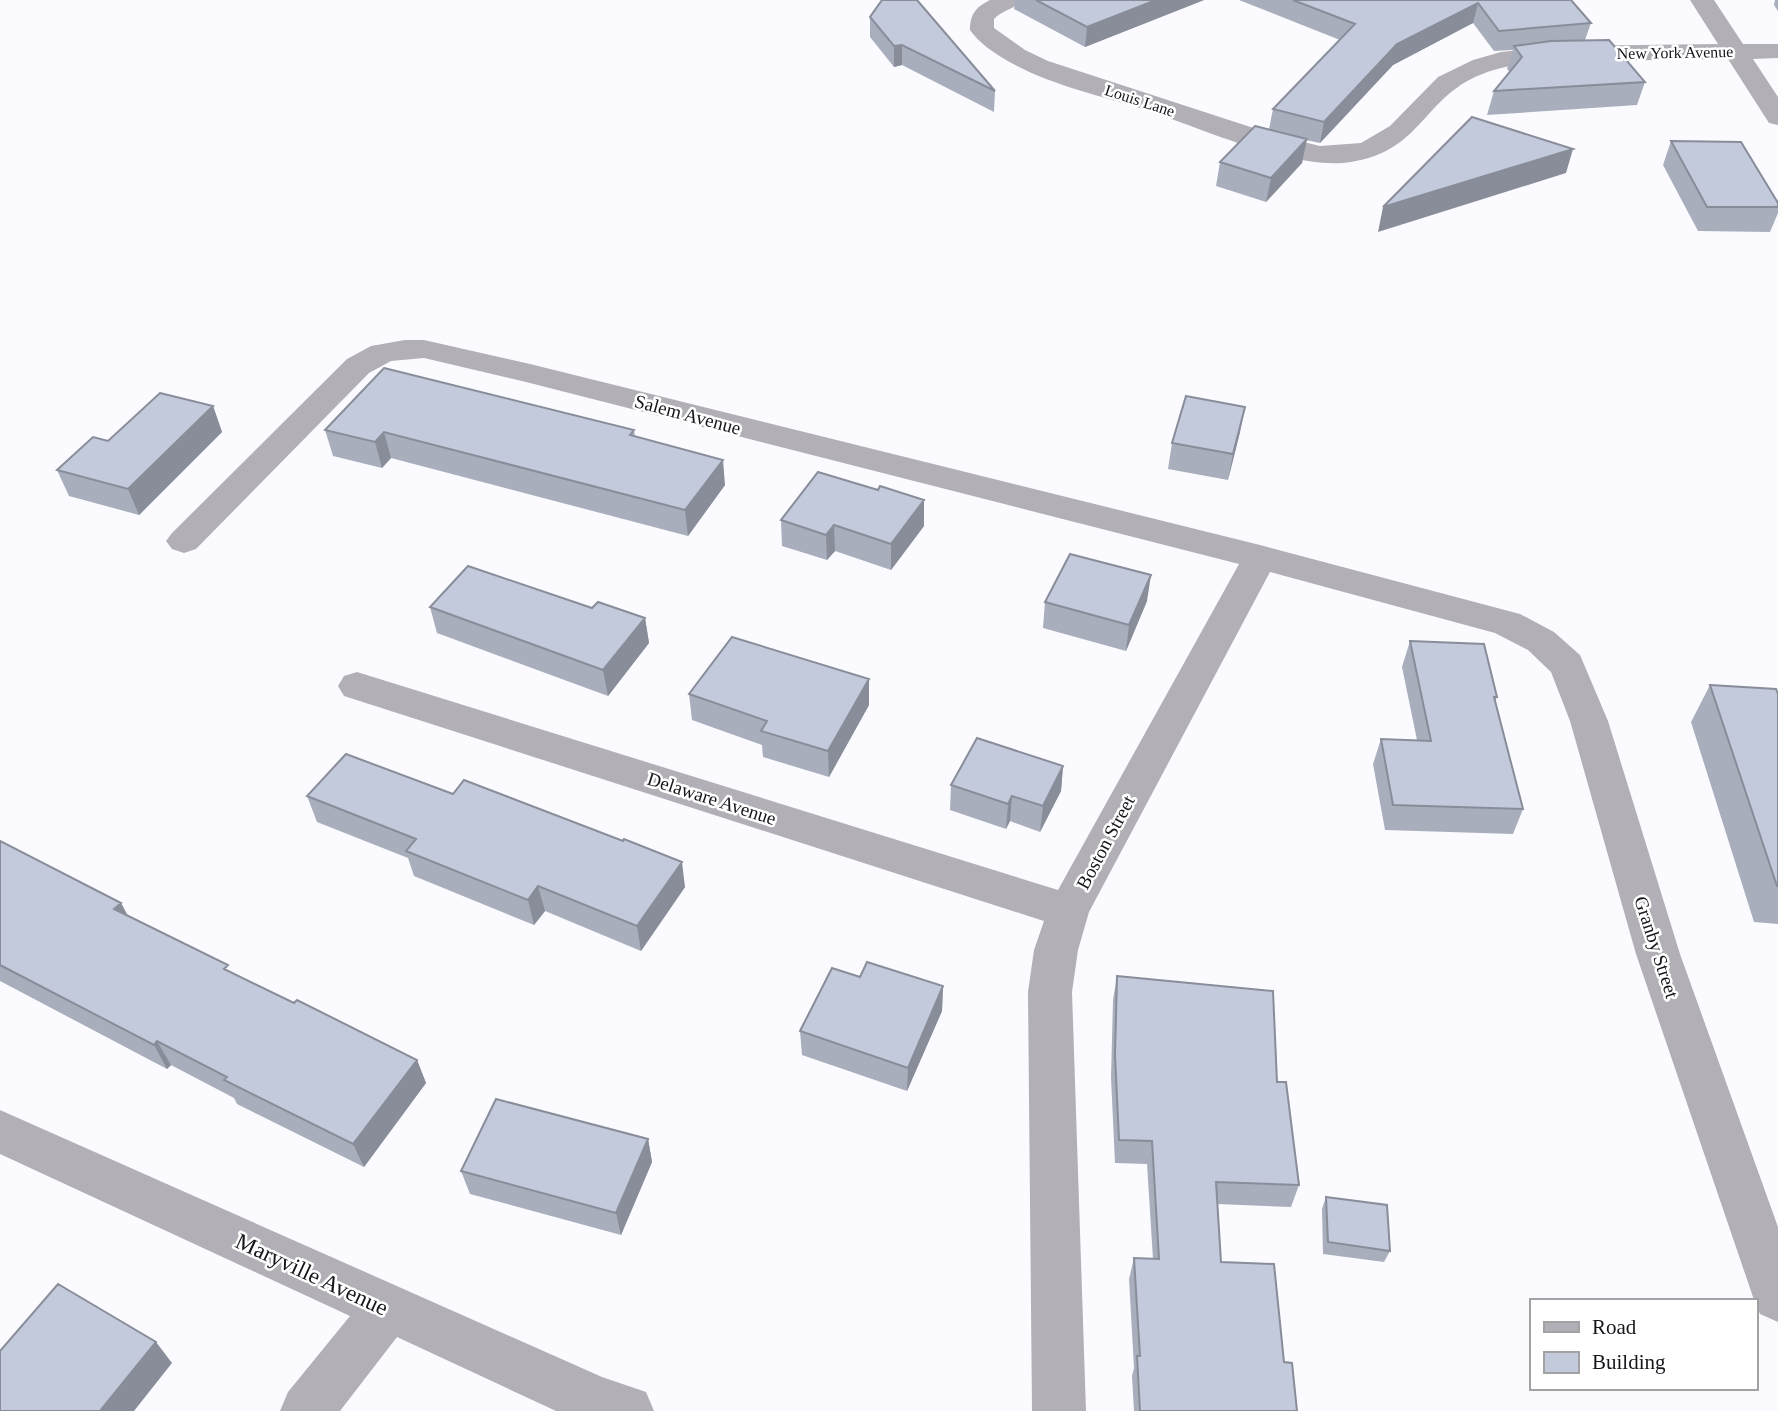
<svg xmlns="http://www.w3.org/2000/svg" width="1778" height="1411" viewBox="0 0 1778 1411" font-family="Georgia,serif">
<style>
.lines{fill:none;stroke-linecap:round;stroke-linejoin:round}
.minor{fill:#b2afb6;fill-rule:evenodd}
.wall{fill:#a8aebc}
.shaded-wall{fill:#888d99}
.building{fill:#c3cadb;stroke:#888d99;stroke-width:2}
.labels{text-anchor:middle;stroke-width:5;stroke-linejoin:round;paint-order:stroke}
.far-street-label{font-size:16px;fill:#16151b;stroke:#fff}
.street-label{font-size:19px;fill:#16151b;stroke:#fff}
.near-street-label{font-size:23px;fill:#16151b;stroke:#fff}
</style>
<rect width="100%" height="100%" fill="#fbfbff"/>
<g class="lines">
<path class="minor" d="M 990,0 L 1021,0 C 1014,10 1002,10 994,19 L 994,28 L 1025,50 L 1048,61 L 1275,135 L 1320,146 L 1361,143 L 1390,126 L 1438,77 L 1473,60 L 1501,52 L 1563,46 L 1718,44 L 1690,0 L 1714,0 L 1743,44 L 1778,44 L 1778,58 L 1753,59 L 1778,97 L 1778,125 L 1769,123 L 1728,59 C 1690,59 1653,60 1616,61 C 1569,61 1519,57 1475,77 C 1422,102 1420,151 1351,162 C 1294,171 1201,128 1146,110 C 1099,95 1049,85 1006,60 C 993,52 979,43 970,30 C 970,14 976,7 990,0 Z
M 405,340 L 424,340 L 530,364 L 1260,545 L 1520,614 L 1554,632 L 1580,655 L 1608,721 L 1680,954 L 1778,1227 L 1778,1322 L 1760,1314 L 1753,1297 L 1636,954 L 1570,721 L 1551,672 L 1528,650 L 1495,633 L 1270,572 L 1089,912 L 1078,950 L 1072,992 L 1086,1411 L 1032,1411 L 1028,992 L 1034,950 L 1044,921 L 344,696 L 338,686 L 344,676 L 357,672 L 1058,890 L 1239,564 L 526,382 L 424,358 L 391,361 L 369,373 L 196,549 L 184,553 L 172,549 L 166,541 L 172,533 L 347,359 L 371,346 Z
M 0,1110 L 602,1377 L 646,1392 L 654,1411 L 556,1411 L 397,1337 L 340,1411 L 280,1411 L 288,1392 L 350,1316 L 0,1154 Z"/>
</g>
<path class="wall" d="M 1015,0 L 1204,0 L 1085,47 L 1014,9 Z
M 1239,0 L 1571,0 L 1591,23 L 1585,40 L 1645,82 L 1637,105 L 1487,115 L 1494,91 L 1510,72 L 1507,69 L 1513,50 L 1494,51 L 1473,23 L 1393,65 L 1320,143 L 1306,140 L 1302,163 L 1266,202 L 1216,186 L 1220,162 L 1269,129 L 1273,109 L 1340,40 Z
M 1775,0 L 1778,0 L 1778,11 L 1774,5 Z
M 870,17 L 995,91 L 994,112 L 902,65 L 894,67 L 870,37 Z
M 1671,141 L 1778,203 L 1778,213 L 1770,232 L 1698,231 L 1663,165 Z
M 213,406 L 222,432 L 139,515 L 69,496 L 57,470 L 108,441 Z
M 325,430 L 634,430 L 635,437 L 725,485 L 688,536 L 391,458 L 382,468 L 333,456 Z
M 1240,432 L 1228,480 L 1168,469 L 1172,443 Z
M 878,490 L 924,526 L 891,570 L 835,551 L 827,560 L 782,546 L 781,520 Z
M 1147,601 L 1126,651 L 1043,628 L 1045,602 Z
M 430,607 L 645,618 L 649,643 L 608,696 L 437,633 Z
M 1410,641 L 1497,697 L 1495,702 L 1523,809 L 1513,834 L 1385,830 L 1373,764 L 1381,739 L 1417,740 L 1402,667 Z
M 869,679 L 869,705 L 829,777 L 763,757 L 762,745 L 692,720 L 689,694 Z
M 1710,685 L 1778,694 L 1778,924 L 1754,922 L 1691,722 Z
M 1063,766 L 1061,791 L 1040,832 L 1010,821 L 1006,829 L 950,810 L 951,785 Z
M 453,794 L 623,841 L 685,887 L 641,951 L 545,911 L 534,925 L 414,876 L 408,858 L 317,822 L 307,796 Z
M 0,841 L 121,903 L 128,916 L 231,972 L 294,1003 L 417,1060 L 426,1083 L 364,1167 L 237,1104 L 234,1098 L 171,1065 L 167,1069 L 0,981 Z
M 1117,976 L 1277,1082 L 1299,1185 L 1291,1207 L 1217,1204 L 1221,1262 L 1284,1362 L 1297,1411 L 1134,1411 L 1132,1376 L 1134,1368 L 1129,1279 L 1134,1258 L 1153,1259 L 1147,1164 L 1115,1163 L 1111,1078 L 1113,1000 Z
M 943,986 L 942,1011 L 907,1091 L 802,1055 L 800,1031 Z
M 648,1139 L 652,1162 L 621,1235 L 470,1194 L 461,1171 Z
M 1326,1197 L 1390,1251 L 1384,1262 L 1323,1254 L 1322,1209 Z"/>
<path class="shaded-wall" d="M 1156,0 L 1204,0 L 1085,47 L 1087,27 Z
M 1478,3 L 1473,23 L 1393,65 L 1320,143 L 1324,122 L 1397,44 Z
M 902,45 L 902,65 L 894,67 L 894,46 Z
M 1307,139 L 1302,163 L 1266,202 L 1271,178 Z
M 1573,149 L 1566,173 L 1378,232 L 1383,207 Z
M 213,406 L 222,432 L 139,515 L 128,489 Z
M 1245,407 L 1240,432 L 1228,480 L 1233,454 Z
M 384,432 L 391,458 L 382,468 L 375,442 Z
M 723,460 L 725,485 L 688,536 L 685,510 Z
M 924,500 L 924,526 L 891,570 L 891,544 Z
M 834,525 L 835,551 L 827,560 L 826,535 Z
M 1151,575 L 1147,601 L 1126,651 L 1129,625 Z
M 645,618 L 649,643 L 608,696 L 603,670 Z
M 869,679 L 869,705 L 829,777 L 828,751 Z
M 1063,766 L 1061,791 L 1040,832 L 1043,806 Z
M 1012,796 L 1010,821 L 1006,829 L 1008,804 Z
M 682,862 L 685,887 L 641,951 L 637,926 Z
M 538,886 L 545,911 L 534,925 L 528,900 Z
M 121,903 L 134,928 L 114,909 Z
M 943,986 L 942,1011 L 907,1091 L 908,1068 Z
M 157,1041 L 171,1065 L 167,1069 L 154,1045 Z
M 417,1060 L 426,1083 L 364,1167 L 353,1144 Z
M 648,1139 L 652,1162 L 621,1235 L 616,1213 Z
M 156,1342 L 172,1363 L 134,1411 L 100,1411 Z"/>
<path class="building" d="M 882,0 L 917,0 L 995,91 L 902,45 L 894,46 L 870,17 Z
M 1036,0 L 1156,0 L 1087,27 Z
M 1293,0 L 1571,0 L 1591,23 L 1499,31 L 1478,3 L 1397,44 L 1324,122 L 1273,109 L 1355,24 Z
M 1609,40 L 1645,82 L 1494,91 L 1522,57 L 1514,46 L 1551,41 Z
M 1472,117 L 1573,149 L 1383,207 Z
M 1255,126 L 1307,139 L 1271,178 L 1220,162 Z
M 1671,141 L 1741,142 L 1778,203 L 1778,207 L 1707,207 Z
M 384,368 L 634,430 L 630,435 L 723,460 L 685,510 L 384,432 L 375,442 L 325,430 Z
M 160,393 L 213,406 L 128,489 L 57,470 L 93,437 L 108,441 Z
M 1186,396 L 1245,407 L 1233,454 L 1172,443 Z
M 818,472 L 878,490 L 880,486 L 924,500 L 891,544 L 834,525 L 826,535 L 781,520 Z
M 1070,554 L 1151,575 L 1129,625 L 1045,602 Z
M 468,566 L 592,608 L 598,602 L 645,618 L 603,670 L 430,607 Z
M 732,637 L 869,679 L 828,751 L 761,731 L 767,721 L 689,694 Z
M 1410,641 L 1484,644 L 1497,697 L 1494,697 L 1523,809 L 1393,805 L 1381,739 L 1431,741 Z
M 1710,685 L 1776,689 L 1778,694 L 1778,886 L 1777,886 Z
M 977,738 L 1063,766 L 1043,806 L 1012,796 L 1008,804 L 951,785 Z
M 346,754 L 453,794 L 464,780 L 623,841 L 624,839 L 682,862 L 637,926 L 538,886 L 528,900 L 406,851 L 416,839 L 307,796 Z
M 0,841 L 121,903 L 114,909 L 228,965 L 224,969 L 294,1003 L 297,1000 L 417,1060 L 353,1144 L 224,1080 L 227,1077 L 157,1041 L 154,1045 L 0,965 Z
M 867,962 L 943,986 L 908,1068 L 800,1031 L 832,968 L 860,977 Z
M 1117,976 L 1273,991 L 1277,1082 L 1286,1082 L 1299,1185 L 1216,1182 L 1221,1262 L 1274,1264 L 1284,1362 L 1292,1363 L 1297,1411 L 1140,1411 L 1137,1356 L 1140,1356 L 1134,1258 L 1159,1259 L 1152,1141 L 1119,1140 L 1115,1055 Z
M 496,1099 L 648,1139 L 616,1213 L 461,1171 Z
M 1326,1197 L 1387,1205 L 1390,1251 L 1328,1242 Z
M 58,1284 L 156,1342 L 100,1411 L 0,1411 L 0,1351 Z"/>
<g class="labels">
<g class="far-street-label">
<text transform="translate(1675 52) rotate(-1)" y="6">New York Avenue</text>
<text transform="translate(1140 100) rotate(18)" y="6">Louis Lane</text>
</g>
<g class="street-label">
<text transform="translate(688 414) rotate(15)" y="7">Salem Avenue</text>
<text transform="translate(712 798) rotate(18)" y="7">Delaware Avenue</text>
<text transform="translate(1105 842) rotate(-62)" y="7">Boston Street</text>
<text transform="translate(1657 947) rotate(72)" y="7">Granby Street</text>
</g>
<g class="near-street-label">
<text transform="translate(312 1274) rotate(25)" y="8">Maryville Avenue</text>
</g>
</g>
<rect x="1530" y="1299" width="228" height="91" fill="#ffffff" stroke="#a2a1a4" stroke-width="2"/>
<rect x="1544" y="1322" width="35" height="10" fill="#b2afb6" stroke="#a2a1a4" stroke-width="2"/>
<text x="1592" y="1334" font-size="21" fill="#16151b">Road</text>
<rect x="1544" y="1352" width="35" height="21" fill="#c3cadb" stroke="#a2a1a4" stroke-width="2"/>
<text x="1592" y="1369" font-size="21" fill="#16151b">Building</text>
</svg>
